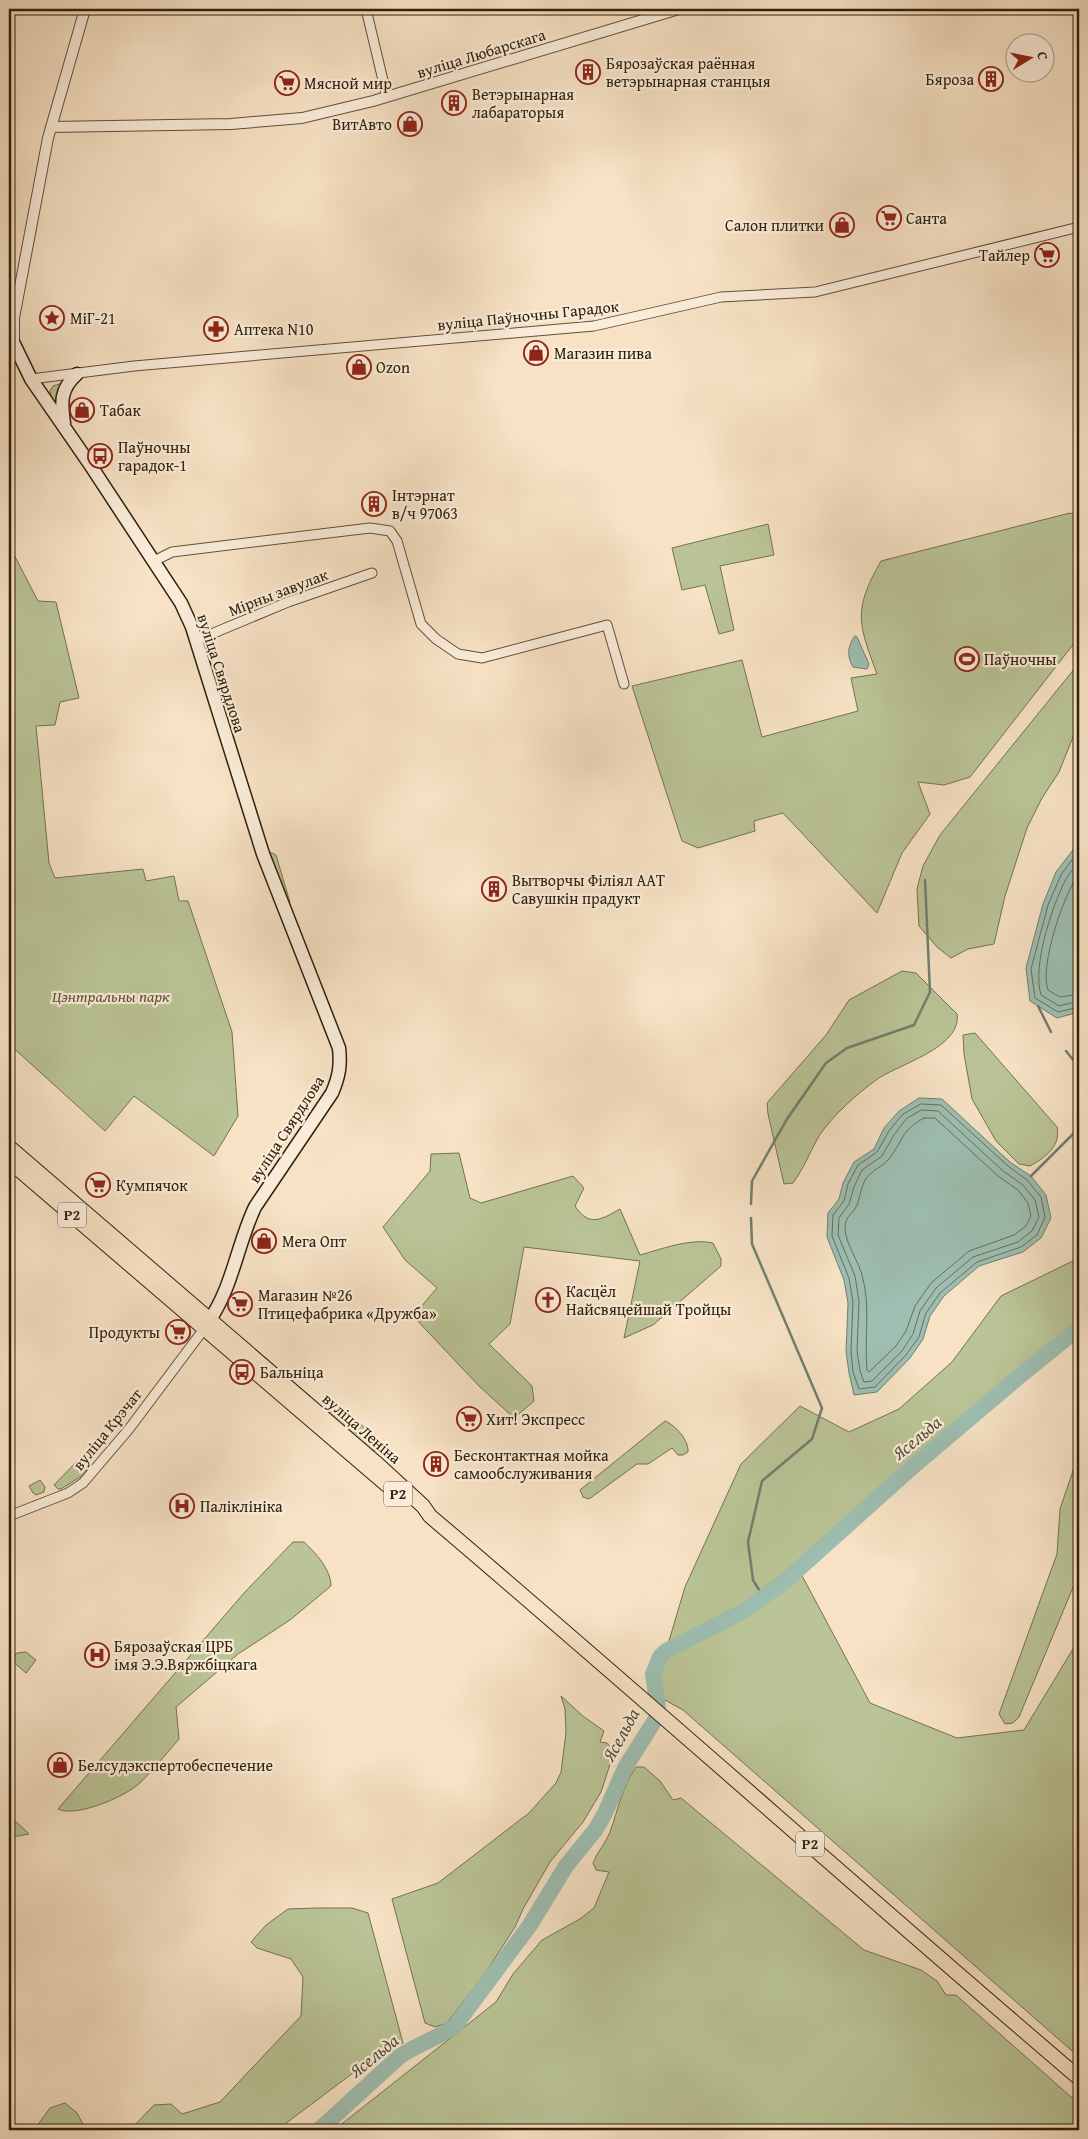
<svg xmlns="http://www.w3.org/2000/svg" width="1088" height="2139" viewBox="0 0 1088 2139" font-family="'Gentium Book Plus',serif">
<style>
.green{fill:#bac496;stroke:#747250}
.water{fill:#9dbeb1;stroke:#717f6e}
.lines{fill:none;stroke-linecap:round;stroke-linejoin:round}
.shore{stroke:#666f5e;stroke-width:1}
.stream{stroke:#717f6e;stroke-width:2.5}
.river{stroke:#9dbeb1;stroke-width:16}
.minor-casing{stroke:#615039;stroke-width:11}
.tertiary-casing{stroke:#615039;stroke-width:12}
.secondary-casing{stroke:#2f200a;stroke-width:15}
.primary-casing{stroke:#2f200a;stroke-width:16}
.minor{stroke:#faecd9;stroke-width:9}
.tertiary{stroke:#faecd9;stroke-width:10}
.secondary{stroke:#faecd9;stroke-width:12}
.primary{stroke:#f7e2c5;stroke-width:14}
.labels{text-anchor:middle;stroke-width:4.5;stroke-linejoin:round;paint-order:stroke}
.shield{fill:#faecd9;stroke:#6c5d48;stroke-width:1}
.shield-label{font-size:15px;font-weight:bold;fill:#2f200a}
.street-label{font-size:16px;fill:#2f200a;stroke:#faecd9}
.poi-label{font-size:16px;fill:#2f200a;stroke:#faecd9;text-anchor:start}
.park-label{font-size:16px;font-style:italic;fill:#595134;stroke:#faecd9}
.water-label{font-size:18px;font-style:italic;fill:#504f3c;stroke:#faecd9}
</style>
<rect width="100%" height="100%" fill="#f7e2c5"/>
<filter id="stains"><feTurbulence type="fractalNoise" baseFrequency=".004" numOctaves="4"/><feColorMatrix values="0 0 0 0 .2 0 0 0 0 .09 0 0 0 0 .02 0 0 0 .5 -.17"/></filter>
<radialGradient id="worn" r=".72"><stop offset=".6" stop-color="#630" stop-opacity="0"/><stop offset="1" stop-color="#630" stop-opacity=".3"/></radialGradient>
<path class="green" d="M 62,383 L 57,403 L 53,403 L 50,391 L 53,386 Z
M 1070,513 L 1079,516 L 1079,637 L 970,777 L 944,785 L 918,782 L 930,814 L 902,853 L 877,913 L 783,813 L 754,821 L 755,831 L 698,848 L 682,841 L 632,686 L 742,660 L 762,737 L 858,711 L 851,678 L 877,674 C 858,623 853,610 881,561 Z
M 768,524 L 774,555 L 720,566 L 734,630 L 719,634 L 705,585 L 682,590 L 672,548 Z
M 9,545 L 38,601 L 56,602 L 79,698 L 60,702 L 55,725 L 36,726 L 49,863 L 55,878 L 143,869 L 146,881 L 174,876 L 179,901 L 188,901 L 232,1032 L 238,1116 L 214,1156 L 134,1096 L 105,1131 L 9,1044 Z
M 1075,668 L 1079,668 L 1079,722 L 1059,772 L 1042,798 L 1027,828 L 1005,896 L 994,944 L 968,949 L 951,958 L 937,947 L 919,926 L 917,889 L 923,866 L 940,835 Z
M 270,852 L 276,855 L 289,899 L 290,902 L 287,904 L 268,854 Z
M 902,971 L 916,973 L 957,1014 C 962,1048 898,1064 876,1080 C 856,1095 833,1115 819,1136 C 810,1152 804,1168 793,1183 L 784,1184 L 768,1114 L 767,1103 L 826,1035 L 849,1000 Z
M 975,1033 L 1057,1127 C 1061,1146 1046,1157 1030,1166 L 1019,1164 L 996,1141 L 972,1099 L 964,1054 L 963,1035 Z
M 459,1153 L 470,1198 L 481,1203 L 573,1176 L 584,1188 L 575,1206 C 589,1228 602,1219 620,1209 L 640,1255 C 662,1249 690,1238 713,1243 L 721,1259 L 721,1266 L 653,1325 L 624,1338 L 640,1261 L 524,1247 L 510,1324 L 489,1344 L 532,1386 L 534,1401 L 514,1418 L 479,1386 L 413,1316 L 437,1288 L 405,1260 L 383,1227 L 430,1171 L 431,1154 Z
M 1079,1258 L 1079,1328 C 983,1405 888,1484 799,1570 L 870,1703 L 957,1738 L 1024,1730 L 1079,1639 L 1079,2057 L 683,1710 L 656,1695 C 652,1678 653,1664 666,1651 L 685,1587 L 741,1464 L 800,1406 L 849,1432 L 899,1409 L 952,1362 L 1001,1296 Z
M 337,1404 L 379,1440 L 379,1449 L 370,1452 L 329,1416 L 329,1407 Z
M 665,1421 C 675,1425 689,1440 688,1452 L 683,1455 L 678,1455 L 672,1448 L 648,1464 L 637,1464 L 589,1499 L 583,1497 L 580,1490 Z
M 1079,1453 L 1079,1573 L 1019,1717 L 1013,1723 L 1005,1724 L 999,1714 L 1057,1554 L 1060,1509 Z
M 82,1456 L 88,1461 L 89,1467 L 83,1475 L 61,1489 L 58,1489 L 54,1485 Z
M 40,1480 L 45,1487 L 44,1492 L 36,1495 L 33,1493 L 29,1486 Z
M 293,1542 L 304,1542 C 316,1553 331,1570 331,1586 L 290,1620 L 238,1654 L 176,1707 L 179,1739 C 166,1754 154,1769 140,1783 C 126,1796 77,1818 58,1809 L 244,1593 Z
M 26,1652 L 36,1660 L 26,1673 L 11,1660 L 17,1653 Z
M 561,1696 L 583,1716 L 604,1731 L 600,1742 L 607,1743 L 611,1748 L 613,1755 L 601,1792 L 583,1822 L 550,1862 L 523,1909 L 515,1927 L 486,1972 L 447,2023 L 435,2027 L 425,2023 L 392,1899 L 438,1883 L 529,1813 L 556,1783 L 561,1772 L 566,1732 L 565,1709 Z
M 636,1767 L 644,1767 L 660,1781 L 673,1800 L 681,1798 L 864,1950 L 921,1970 L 937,1981 L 946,1995 L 956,1995 L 1079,2104 L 1079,2130 L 334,2130 L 496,2002 L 513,1974 L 542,1940 L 580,1919 L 594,1908 L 609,1872 L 596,1870 L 593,1863 C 597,1852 606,1843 610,1832 C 618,1810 622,1787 636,1767 Z
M 9,1815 L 29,1834 L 12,1837 L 9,1835 Z
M 316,1908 L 352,1908 L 368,1913 L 403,2043 L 385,2049 L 277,2130 L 130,2130 L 154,2105 L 171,2104 L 182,2114 L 220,2102 L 301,2016 L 303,1977 L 291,1959 L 257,1948 L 251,1942 L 266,1925 L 288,1909 Z
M 65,2103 L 77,2113 L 86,2130 L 34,2130 L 50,2108 Z"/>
<path class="water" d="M 855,636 L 857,637 L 869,664 L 867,669 L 853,667 C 847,657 847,646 855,636 Z
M 1079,842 L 1079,1012 L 1057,1018 L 1030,1001 L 1026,968 L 1043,904 L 1056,872 Z
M 919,1098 L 942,1099 L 1011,1163 L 1031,1176 L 1046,1195 L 1051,1218 L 1041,1238 L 1023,1252 L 979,1266 L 944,1296 L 930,1316 L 923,1339 L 910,1358 L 877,1392 L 854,1395 L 849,1373 L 846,1351 L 848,1303 L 844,1280 L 827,1237 L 828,1213 L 839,1199 L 843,1183 L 854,1162 L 874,1149 L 884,1128 L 899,1111 Z"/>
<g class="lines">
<path class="shore" d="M 1079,850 L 1061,875 L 1048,905 L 1031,969 L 1035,998 L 1058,1012 L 1079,1007
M 1079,861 C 1075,867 1069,873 1066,879 C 1052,906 1032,966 1041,995 L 1059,1006 L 1079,1001
M 1079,873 C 1064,894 1039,966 1048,990 L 1060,997 L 1079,994
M 921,1104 L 941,1105 L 1008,1166 L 1027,1180 L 1041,1197 L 1045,1217 L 1037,1235 L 1021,1247 L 977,1262 L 940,1293 L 926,1313 L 919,1337 L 906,1355 L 875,1387 L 859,1389 L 853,1372 L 851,1351 L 853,1302 L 849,1278 L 832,1236 L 833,1215 L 844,1201 L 848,1184 L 858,1165 L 877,1152 L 889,1131 L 902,1115 Z
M 922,1110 L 938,1111 L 1003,1171 L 1023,1185 L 1035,1200 L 1039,1217 L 1032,1231 L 1018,1242 L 973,1257 L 936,1288 L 920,1311 L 913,1334 L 902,1351 L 872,1381 L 864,1382 L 860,1371 L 857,1351 L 859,1301 L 855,1276 L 838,1235 L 839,1218 L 849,1204 L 854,1187 L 862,1170 L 882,1156 L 894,1135 L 906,1119 Z
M 924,1118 L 935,1118 L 998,1176 L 1018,1190 L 1028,1203 L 1031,1216 L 1026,1226 L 1014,1235 L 969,1251 L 931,1283 L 915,1306 L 906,1331 L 896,1346 L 869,1372 L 867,1370 C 864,1338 871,1306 862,1275 C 858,1259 841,1238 846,1221 C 848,1215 855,1211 857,1205 C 861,1195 861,1182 870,1174 C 875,1169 883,1166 888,1160 C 903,1142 900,1131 924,1118 Z"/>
<path class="stream" d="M 1038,1006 L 1051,1032
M 1066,1051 L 1079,1067
M 1031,1176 L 1079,1128
M 751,1204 L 752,1181 L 787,1119 L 826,1063 L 847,1048 L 914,1025 L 930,992 L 925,880
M 751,1218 L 752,1244 L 822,1408 L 812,1439 L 762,1481 L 748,1542 L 753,1580 L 764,1598"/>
<path class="river" d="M 319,2130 L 400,2056 C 418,2044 438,2038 455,2026 L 530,1925 L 566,1866 L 596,1829 L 605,1813 L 626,1766 L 657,1717 L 658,1709 L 653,1674 L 660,1657 L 666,1651 L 744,1611 L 783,1583 L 909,1470 L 1021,1375 L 1079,1328"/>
<defs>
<path id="minor" d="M 366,9 L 387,97
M 31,379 L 134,366 L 594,326 L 721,297 L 815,292 L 1079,227
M 154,561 L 172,552 L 370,528 L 390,531 L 397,541 L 421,624 L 436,639 L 458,654 L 482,658 L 607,625 L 624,684
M 197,640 L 288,602 L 372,573
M 9,1516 L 68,1493 L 83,1483 L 129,1429 L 204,1329"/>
<path id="tertiary" d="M 51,127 L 231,124 L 302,118 L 373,101 L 679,9
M 14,344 L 14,318 L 48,138 L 85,9"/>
<path id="secondary" d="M 9,345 L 14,344 L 31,379 L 89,463 L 181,603 L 192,627 L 263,854 L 339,1048 C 341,1065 339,1077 332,1093 L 255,1207 C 237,1245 233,1286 209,1321
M 64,423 C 61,402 60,389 77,374"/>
<path id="primary" d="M 9,1147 L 375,1462 L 423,1506 L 430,1516 C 648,1701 861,1892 1079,2078
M 9,1161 L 387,1485"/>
</defs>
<use href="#minor" class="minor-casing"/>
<use href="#tertiary" class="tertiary-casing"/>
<use href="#secondary" class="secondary-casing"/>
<use href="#primary" class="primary-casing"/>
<use href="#minor" class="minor"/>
<use href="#tertiary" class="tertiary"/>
<use href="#secondary" class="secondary"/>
<use href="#primary" class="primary"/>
</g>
<defs>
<symbol id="building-ring" viewBox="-11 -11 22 22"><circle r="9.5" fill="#faecd9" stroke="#8f2418" stroke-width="1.5"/><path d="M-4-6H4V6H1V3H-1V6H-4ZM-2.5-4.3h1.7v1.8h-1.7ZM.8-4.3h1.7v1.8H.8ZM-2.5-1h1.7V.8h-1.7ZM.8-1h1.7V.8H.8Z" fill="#8f2418"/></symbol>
<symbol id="supermarket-ring" viewBox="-11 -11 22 22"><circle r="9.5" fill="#faecd9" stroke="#8f2418" stroke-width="1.5"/><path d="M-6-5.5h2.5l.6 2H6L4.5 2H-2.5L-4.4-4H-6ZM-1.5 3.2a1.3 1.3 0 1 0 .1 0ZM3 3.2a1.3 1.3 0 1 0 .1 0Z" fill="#8f2418"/></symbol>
<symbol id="shop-ring" viewBox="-11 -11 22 22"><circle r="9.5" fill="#faecd9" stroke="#8f2418" stroke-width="1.5"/><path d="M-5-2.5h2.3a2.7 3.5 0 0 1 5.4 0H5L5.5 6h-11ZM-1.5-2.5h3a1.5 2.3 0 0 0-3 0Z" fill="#8f2418"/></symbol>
<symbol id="sight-ring" viewBox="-11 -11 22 22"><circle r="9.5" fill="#faecd9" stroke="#8f2418" stroke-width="1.5"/><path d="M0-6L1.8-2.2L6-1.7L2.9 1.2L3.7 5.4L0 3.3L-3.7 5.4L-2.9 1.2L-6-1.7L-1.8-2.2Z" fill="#8f2418"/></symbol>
<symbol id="pharmacy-ring" viewBox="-11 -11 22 22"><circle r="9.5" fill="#faecd9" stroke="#8f2418" stroke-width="1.5"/><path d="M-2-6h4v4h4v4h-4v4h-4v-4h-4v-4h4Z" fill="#8f2418"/></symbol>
<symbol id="bus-ring" viewBox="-11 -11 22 22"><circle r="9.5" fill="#faecd9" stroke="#8f2418" stroke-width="1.5"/><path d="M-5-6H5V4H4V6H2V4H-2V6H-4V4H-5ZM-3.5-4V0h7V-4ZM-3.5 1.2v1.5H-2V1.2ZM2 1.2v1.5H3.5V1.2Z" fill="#8f2418"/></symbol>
<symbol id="stadium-ring" viewBox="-11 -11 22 22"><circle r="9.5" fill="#faecd9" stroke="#8f2418" stroke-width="1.5"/><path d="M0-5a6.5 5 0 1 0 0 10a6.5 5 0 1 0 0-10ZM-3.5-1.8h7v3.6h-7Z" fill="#8f2418"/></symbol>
<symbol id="church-ring" viewBox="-11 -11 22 22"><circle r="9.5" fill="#faecd9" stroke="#8f2418" stroke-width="1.5"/><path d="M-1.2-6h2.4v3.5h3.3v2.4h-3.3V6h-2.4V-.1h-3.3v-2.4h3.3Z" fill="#8f2418"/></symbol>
<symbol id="hospital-ring" viewBox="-11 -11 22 22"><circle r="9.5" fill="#faecd9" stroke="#8f2418" stroke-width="1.5"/><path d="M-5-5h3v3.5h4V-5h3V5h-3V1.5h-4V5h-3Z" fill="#8f2418"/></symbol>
</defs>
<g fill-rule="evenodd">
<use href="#building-ring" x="574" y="58" width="28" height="28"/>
<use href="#building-ring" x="977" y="65" width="28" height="28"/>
<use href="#supermarket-ring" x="273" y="69" width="28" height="28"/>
<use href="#building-ring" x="440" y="89" width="28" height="28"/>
<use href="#shop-ring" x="396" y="110" width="28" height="28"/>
<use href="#supermarket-ring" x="875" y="204" width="28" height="28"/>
<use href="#shop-ring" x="828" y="211" width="28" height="28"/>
<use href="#supermarket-ring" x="1033" y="241" width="28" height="28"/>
<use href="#sight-ring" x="38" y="304" width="28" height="28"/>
<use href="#pharmacy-ring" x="202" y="315" width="28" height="28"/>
<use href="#shop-ring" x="522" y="339" width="28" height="28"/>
<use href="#shop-ring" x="345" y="353" width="28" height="28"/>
<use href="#shop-ring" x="68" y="396" width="28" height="28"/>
<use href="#bus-ring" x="86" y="442" width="28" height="28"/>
<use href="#building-ring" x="360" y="490" width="28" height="28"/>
<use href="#stadium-ring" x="953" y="645" width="28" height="28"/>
<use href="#building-ring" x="480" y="875" width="28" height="28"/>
<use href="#supermarket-ring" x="84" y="1171" width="28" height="28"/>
<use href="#shop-ring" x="250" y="1227" width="28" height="28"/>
<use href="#church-ring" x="534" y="1286" width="28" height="28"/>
<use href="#supermarket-ring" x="226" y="1290" width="28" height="28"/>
<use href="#supermarket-ring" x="164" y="1318" width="28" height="28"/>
<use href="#bus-ring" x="228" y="1358" width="28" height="28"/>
<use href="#supermarket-ring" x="455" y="1405" width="28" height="28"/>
<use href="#building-ring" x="422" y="1450" width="28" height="28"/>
<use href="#hospital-ring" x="168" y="1492" width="28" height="28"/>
<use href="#hospital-ring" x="83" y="1641" width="28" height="28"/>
<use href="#shop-ring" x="46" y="1751" width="28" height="28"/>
</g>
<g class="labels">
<g class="shield">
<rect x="58" y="1202.5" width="28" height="25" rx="4"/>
<rect x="384" y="1481.5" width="28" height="25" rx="4"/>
<rect x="796" y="1831.5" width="28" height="25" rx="4"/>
</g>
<g class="shield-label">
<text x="72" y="1220">Р2</text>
<text x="398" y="1499">Р2</text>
<text x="810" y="1849">Р2</text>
</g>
<g class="street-label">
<text transform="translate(481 53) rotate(-17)" y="6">вуліца Любарскага</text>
<text transform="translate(528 315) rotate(-6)" y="6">вуліца Паўночны Гарадок</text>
<text transform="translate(278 592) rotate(-21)" y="6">Мірны завулак</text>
<text transform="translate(222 673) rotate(72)" y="6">вуліца Свярдлова</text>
<text transform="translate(286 1129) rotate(-57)" y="6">вуліца Свярдлова</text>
<text transform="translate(362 1428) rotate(41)" y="6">вуліца Леніна</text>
<text transform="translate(107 1429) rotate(-51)" y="6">вуліца Крэчат</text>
</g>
<g class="poi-label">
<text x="606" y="69">Бярозаўская раённая<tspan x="606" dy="18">ветэрынарная станцыя</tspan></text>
<text x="974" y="85" text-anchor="end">Бяроза</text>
<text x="304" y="89">Мясной мир</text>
<text x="472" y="100">Ветэрынарная<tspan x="472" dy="18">лабараторыя</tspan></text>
<text x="392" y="130" text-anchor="end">ВитАвто</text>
<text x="906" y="224">Санта</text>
<text x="824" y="231" text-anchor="end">Салон плитки</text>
<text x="1030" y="261" text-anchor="end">Тайлер</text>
<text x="70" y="324">МіГ-21</text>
<text x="234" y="335">Аптека N10</text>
<text x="554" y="359">Магазин пива</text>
<text x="376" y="373">Ozon</text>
<text x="100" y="416">Табак</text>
<text x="118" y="453">Паўночны<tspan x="118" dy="18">гарадок-1</tspan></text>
<text x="392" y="501">Інтэрнат<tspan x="392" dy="18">в/ч 97063</tspan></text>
<text x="984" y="665">Паўночны</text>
<text x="512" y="886">Вытворчы Філіял ААТ<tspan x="512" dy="18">Савушкін прадукт</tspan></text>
<text x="116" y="1191">Кумпячок</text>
<text x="282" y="1247">Мега Опт</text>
<text x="566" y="1297">Касцёл<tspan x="566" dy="18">Найсвяцейшай Тройцы</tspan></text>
<text x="258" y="1301">Магазин №26<tspan x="258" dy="18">Птицефабрика «Дружба»</tspan></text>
<text x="160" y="1338" text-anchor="end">Продукты</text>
<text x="260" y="1378">Бальніца</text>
<text x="486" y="1425">Хит! Экспресс</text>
<text x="454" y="1461">Бесконтактная мойка<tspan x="454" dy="18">самообслуживания</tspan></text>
<text x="200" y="1512">Паліклініка</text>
<text x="114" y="1652">Бярозаўская ЦРБ<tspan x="114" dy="18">імя Э.Э.Вяржбіцкага</tspan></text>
<text x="78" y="1771">Белсудэкспертобеспечение</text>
</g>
<g class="park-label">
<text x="111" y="1002">Цэнтральны парк</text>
</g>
<g class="water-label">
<text transform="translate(917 1438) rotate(-40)" y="6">Ясельда</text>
<text transform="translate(621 1735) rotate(-61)" y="6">Ясельда</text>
<text transform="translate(374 2056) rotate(-39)" y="6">Ясельда</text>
</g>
</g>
<rect width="1088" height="2139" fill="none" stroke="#f7e2c5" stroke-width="30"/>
<rect x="10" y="10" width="1068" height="2119" fill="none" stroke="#2f200a" stroke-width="2.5"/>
<rect x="15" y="15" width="1058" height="2109" fill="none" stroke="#2f200a"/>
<g transform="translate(1030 58) rotate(80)"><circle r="24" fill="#faecd9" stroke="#a99a86"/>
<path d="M0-4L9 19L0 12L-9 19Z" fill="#8f2418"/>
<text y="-8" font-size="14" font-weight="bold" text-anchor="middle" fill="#2f200a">С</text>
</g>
<rect width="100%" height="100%" filter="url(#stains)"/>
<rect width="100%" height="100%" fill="url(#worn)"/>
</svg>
